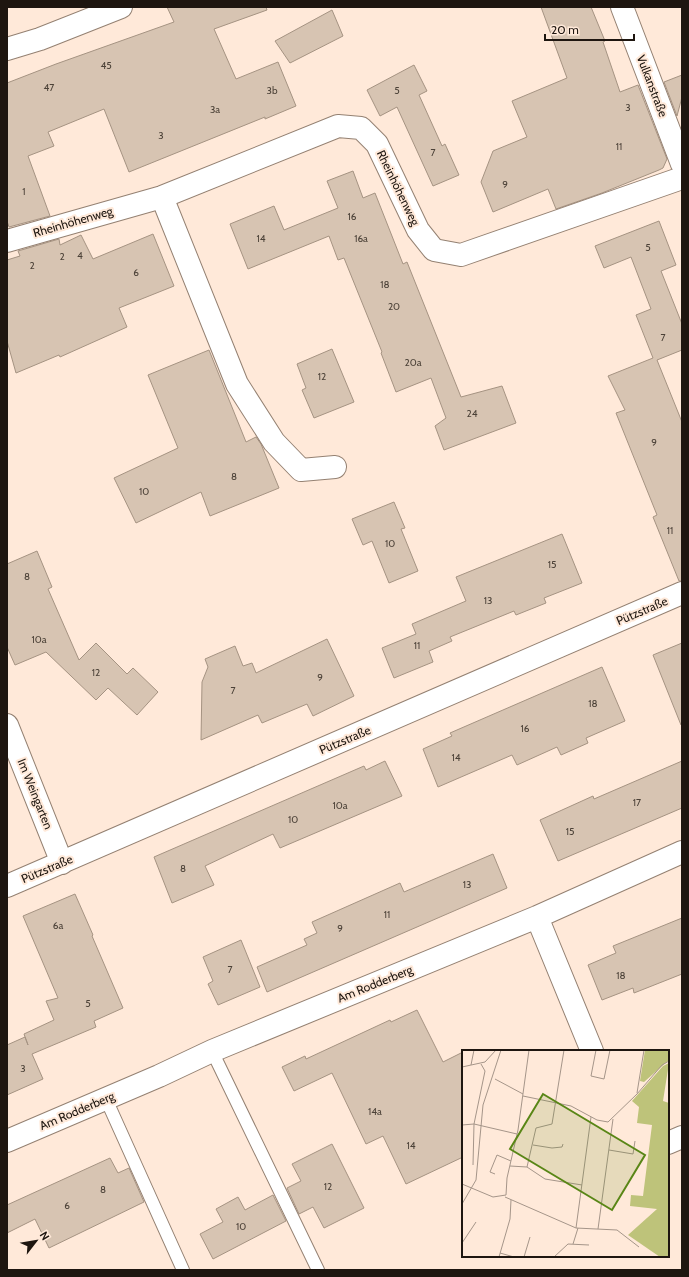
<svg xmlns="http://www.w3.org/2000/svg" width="689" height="1277" viewBox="0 0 689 1277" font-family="Cabin,sans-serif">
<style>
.building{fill:#d7c4b2;stroke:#a59382}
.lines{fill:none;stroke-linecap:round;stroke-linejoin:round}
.lane-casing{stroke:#948172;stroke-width:14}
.street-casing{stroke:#948172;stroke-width:24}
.lane{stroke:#fff;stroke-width:12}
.street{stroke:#fff;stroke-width:22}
.labels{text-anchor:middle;stroke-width:4;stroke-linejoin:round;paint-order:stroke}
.number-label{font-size:10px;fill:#4c4238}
.street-label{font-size:12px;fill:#1e1610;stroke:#ffe9d9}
.inset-road{fill:none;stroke:#a59589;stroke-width:1}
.view{fill:#598616;fill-opacity:0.15;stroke:#598616;stroke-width:2}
.inset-edge{fill:none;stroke:#1e1610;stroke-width:2}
</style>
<rect width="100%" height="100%" fill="#ffe9d9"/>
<path class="building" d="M 167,7 L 266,7 L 267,10 L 214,29 L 236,79 L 278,62 L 296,106 L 265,119 L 265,117 L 129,172 L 104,109 L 48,132 L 54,146 L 28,156 L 50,216 L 9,227 L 7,221 L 7,83 L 56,64 L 174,22 Z
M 541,7 L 591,7 L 605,41 L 603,42 L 620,92 L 638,85 L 667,159 L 663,168 L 659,170 L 602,193 L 556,209 L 548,189 L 493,212 L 481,182 L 493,151 L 527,137 L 512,101 L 567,78 Z
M 332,10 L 343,36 L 290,63 L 275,41 Z
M 414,65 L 427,91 L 419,95 L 442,146 L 445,144 L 459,175 L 433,186 L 397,107 L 380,116 L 367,90 Z
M 682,75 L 682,97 L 677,116 L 664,82 Z
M 353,171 L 363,198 L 375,193 L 403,264 L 407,262 L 461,397 L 502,386 L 516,423 L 444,450 L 435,426 L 446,418 L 431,378 L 396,392 L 381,353 L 382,352 L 344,258 L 338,260 L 329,236 L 248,269 L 230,224 L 274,206 L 284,230 L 338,208 L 327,181 Z
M 659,221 L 676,265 L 661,271 L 682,324 L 682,350 L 657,360 L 682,422 L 682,581 L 679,581 L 653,517 L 657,515 L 616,413 L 625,410 L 608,376 L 653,358 L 636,315 L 651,309 L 631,257 L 604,268 L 595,246 Z
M 153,234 L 174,286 L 119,308 L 127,327 L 60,357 L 59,355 L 16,373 L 7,341 L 7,260 L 20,256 L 18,251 L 59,239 L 60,245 L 81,235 L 93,259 Z
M 332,349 L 354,402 L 314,418 L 302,390 L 306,388 L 297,364 Z
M 209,350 L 246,442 L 256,437 L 261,444 L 279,488 L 210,516 L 201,492 L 136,523 L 114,478 L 178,448 L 148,375 Z
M 394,502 L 405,528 L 401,529 L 418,571 L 389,583 L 372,541 L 363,545 L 352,519 Z
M 562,534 L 582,583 L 544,598 L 546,603 L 516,615 L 514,611 L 450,637 L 452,641 L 429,651 L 433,662 L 394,678 L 382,648 L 416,634 L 412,624 L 466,601 L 456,577 Z
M 37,551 L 52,587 L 48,589 L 79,660 L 96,643 L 127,674 L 133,668 L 158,692 L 137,715 L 108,688 L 96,700 L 46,652 L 15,665 L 7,647 L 7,564 Z
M 327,639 L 354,696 L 313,716 L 307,704 L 262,723 L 258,715 L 201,740 L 202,682 L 208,667 L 205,659 L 235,646 L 243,666 L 252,663 L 256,673 Z
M 682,643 L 682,725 L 681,725 L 653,655 Z
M 602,667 L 625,721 L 586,738 L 588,743 L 561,755 L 557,747 L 517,765 L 512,755 L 438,787 L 423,749 L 452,736 L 450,733 Z
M 385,761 L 402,796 L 280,848 L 273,834 L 226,856 L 205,866 L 214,885 L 172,903 L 154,857 L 364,766 L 366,770 Z
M 682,761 L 682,808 L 558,861 L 540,820 L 593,796 L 594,799 Z
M 493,854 L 507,888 L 267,992 L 257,967 L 307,945 L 304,939 L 317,933 L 312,922 L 400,883 L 404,892 Z
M 75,894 L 93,935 L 92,936 L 123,1008 L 94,1021 L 96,1027 L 32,1054 L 43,1079 L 7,1095 L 7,1045 L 25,1037 L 28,1045 L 24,1034 L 54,1020 L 46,1001 L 58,998 L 23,916 Z
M 682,918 L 682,974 L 634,993 L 633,988 L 602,1000 L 588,965 L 616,953 L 613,946 Z
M 241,940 L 260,987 L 218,1005 L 208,984 L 213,981 L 203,957 Z
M 417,1010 L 443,1062 L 463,1052 L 463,1157 L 406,1184 L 383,1136 L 366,1144 L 332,1073 L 294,1091 L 282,1067 L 305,1056 L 306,1059 L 390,1020 L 391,1022 Z
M 332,1144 L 364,1208 L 324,1228 L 313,1207 L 299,1214 L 287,1188 L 301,1181 L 292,1164 Z
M 110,1158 L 118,1173 L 129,1168 L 144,1202 L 49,1248 L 35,1219 L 7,1233 L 7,1205 Z
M 273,1195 L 286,1221 L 213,1259 L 200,1234 L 223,1222 L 216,1209 L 238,1197 L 245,1210 Z"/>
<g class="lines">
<defs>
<path id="lane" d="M 212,1051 L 318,1270
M 106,1099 L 183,1270"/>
<path id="street" d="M 622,7 L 682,164
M 7,49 L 40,39 L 121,7
M 162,197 L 237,384 L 274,442 L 301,470 L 335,467
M 7,241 L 162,197 L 338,126 L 361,128 L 377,144 L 418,230 L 434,250 L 461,255 L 682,178
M 7,725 L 62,863
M 7,886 L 682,593
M 537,917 L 592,1051
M 7,1141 L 159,1076 L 212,1051 L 537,917 L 682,852
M 668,1143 L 682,1137"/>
</defs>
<use href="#lane" class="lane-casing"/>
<use href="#street" class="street-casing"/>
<use href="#lane" class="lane"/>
<use href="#street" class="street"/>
</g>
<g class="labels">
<g class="number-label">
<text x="106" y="69">45</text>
<text x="49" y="91">47</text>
<text x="272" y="94">3b</text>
<text x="397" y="94">5</text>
<text x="628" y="111">3</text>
<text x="215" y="113">3a</text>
<text x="161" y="139">3</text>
<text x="619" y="150">11</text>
<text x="433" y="156">7</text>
<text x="505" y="188">9</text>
<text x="24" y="195">1</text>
<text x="352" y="220">16</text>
<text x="261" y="242">14</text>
<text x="361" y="242">16a</text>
<text x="648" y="251">5</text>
<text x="80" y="259">4</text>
<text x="62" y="260">2</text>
<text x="32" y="269">2</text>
<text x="136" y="276">6</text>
<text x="385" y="288">18</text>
<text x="394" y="310">20</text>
<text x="663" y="341">7</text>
<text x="413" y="366">20a</text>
<text x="322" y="380">12</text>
<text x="472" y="417">24</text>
<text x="654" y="446">9</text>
<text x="234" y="480">8</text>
<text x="144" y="495">10</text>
<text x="670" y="534">11</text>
<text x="390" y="547">10</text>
<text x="552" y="568">15</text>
<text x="27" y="580">8</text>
<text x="488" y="604">13</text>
<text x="39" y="643">10a</text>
<text x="417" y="649">11</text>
<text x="96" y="676">12</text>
<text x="320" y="681">9</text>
<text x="233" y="694">7</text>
<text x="593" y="707">18</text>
<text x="525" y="732">16</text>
<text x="456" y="761">14</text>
<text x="637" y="806">17</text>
<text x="340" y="809">10a</text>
<text x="293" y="823">10</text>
<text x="570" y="835">15</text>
<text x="183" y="872">8</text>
<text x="467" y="888">13</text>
<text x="387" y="918">11</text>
<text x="58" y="929">6a</text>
<text x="340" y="932">9</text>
<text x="230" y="973">7</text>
<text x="621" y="979">18</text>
<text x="88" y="1007">5</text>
<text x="23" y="1072">3</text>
<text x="375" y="1115">14a</text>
<text x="411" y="1149">14</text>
<text x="328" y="1190">12</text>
<text x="103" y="1193">8</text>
<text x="67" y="1209">6</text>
<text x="241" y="1230">10</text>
</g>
<g class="street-label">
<text transform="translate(652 86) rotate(69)" y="4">Vulkanstraße</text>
<text transform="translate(398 188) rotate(64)" y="4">Rheinhöhenweg</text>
<text transform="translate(73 222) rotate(-16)" y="4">Rheinhöhenweg</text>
<text transform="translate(642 611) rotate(-23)" y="4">Pützstraße</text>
<text transform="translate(345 740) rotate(-23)" y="4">Pützstraße</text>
<text transform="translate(35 794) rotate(68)" y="4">Im Weingarten</text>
<text transform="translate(47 869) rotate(-23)" y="4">Pützstraße</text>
<text transform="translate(375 984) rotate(-22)" y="4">Am Rodderberg</text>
<text transform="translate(77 1111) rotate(-23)" y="4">Am Rodderberg</text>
</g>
</g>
<g transform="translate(462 1050)">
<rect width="207" height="207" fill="#ffe9d9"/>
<path d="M 183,0 L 207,0 L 207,10 L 182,32 L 178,31 ZM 207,13 L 201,51 L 207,53 L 207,207 L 198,207 L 166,185 L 195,159 L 168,156 L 169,145 L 181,146 L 190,75 L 175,73 L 177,57 L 170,51 L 201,16 Z" fill="#bec37a"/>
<path class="inset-road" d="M 134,0 L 129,26 L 142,29 L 148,0M 9,15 L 12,0M 0,17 L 23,12 L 34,0M 33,29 L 61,44M 175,43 L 182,0M 61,46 L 109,56 L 135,70 L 146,72 L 175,44 L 200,15 L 207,11M 0,75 L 12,74 L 55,84M 71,95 L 90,98 L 100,97 L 101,94M 147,100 L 171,104 L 173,91M 11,115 L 12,74 L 23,21 L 19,14M 48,116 L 65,117 L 83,129 L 120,135M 65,117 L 74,78 L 90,74 L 102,0M 33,124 L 28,122 L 35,105 L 49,111M 0,134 L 31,147 L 44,145 L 45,128 L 56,80 L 67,0M 43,147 L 114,178 L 155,180 L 177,197M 0,154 L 14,130 L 21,55 L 39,0M 114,178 L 129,67M 136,179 L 151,69M 0,193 L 14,172M 111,194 L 116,178M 38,203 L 52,207M 37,207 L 48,169 L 49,150M 62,207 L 68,187M 92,207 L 106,194 L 127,195"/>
<path class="view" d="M 81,44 L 183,105 L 150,160 L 48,99 Z"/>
<rect width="207" height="207" class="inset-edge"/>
</g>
<rect width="689" height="1277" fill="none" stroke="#1e1610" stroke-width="16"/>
<g transform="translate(36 1241) rotate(59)" stroke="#ffe9d9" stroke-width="3" paint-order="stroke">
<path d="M0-3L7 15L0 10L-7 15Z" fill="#1e1610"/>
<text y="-6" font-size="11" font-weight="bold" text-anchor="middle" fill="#1e1610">N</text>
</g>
<path d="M545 34v6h89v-6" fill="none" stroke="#1e1610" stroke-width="2"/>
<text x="551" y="34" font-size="12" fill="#1e1610" stroke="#ffe9d9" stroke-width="3" paint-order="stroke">20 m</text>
</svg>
